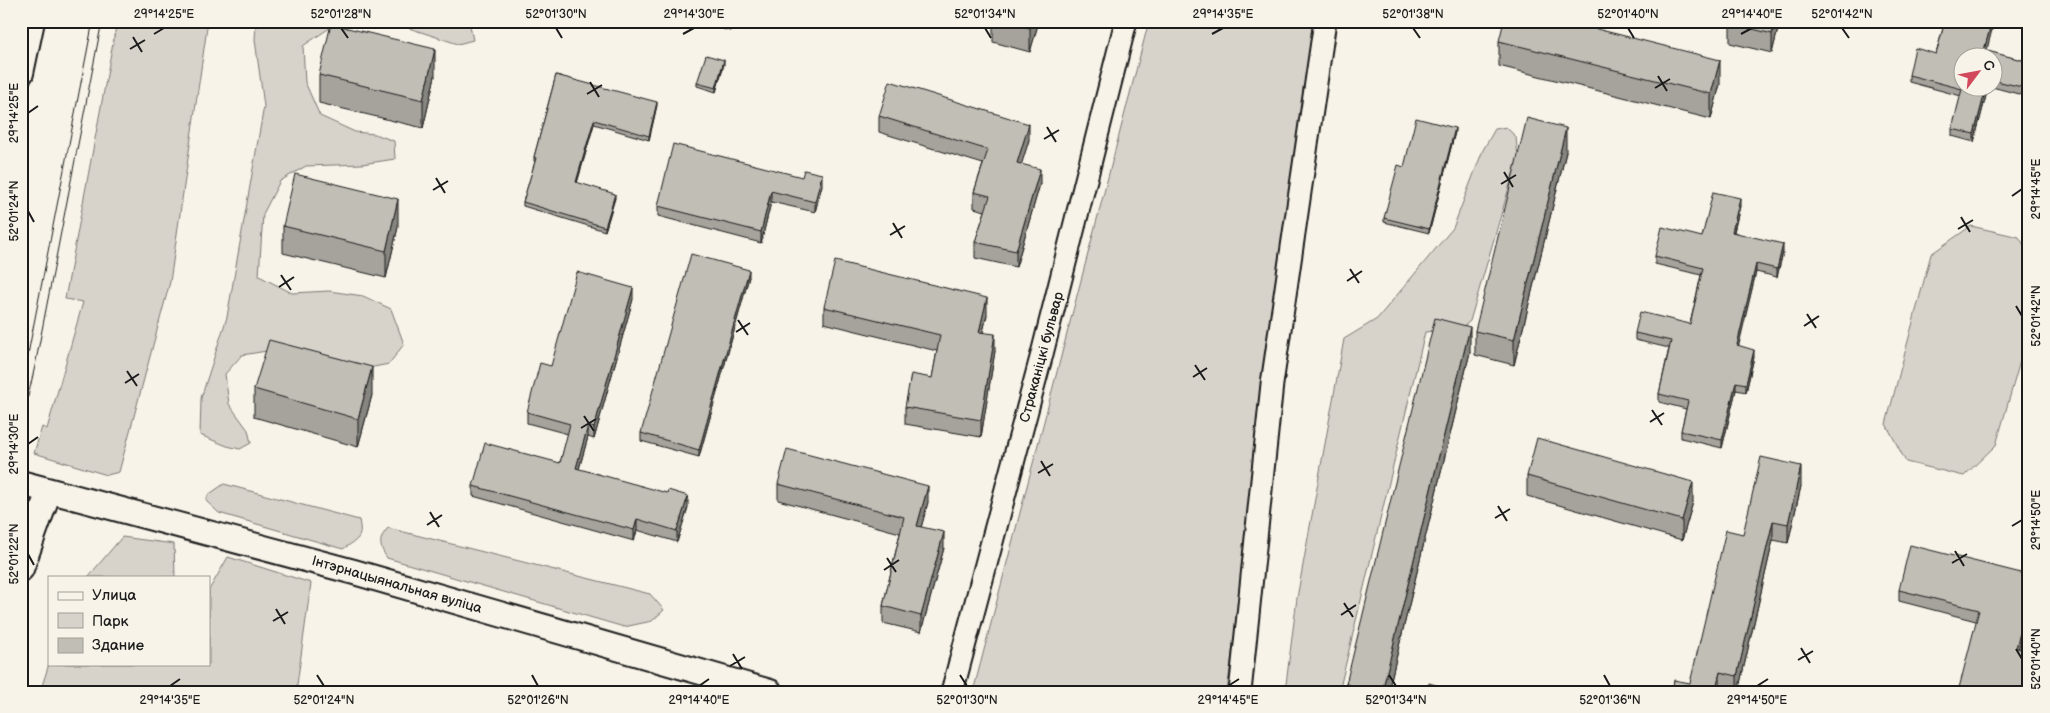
<svg xmlns="http://www.w3.org/2000/svg" width="2050" height="713" viewBox="0 0 2050 713" font-family="'Balsamiq Sans',sans-serif">
<style>
.green{fill:#d7d3cb;stroke:#7a7874}
.lines{fill:none;stroke-linecap:round;stroke-linejoin:round}
.tertiary-casing{stroke:#1c1c1c;stroke-width:25}
.secondary-casing{stroke:#1c1c1c;stroke-width:28}
.tertiary{stroke:#f7f3e8;stroke-width:21}
.secondary{stroke:#f7f3e8;stroke-width:24}
.tram{stroke:#1c1c1c;stroke-width:1}
.wall{fill:#a5a39c;stroke:#1c1c1c}
.shaded-wall{fill:#86857f;stroke:#1c1c1c}
.building{fill:#c0beb5;stroke:#1c1c1c}
.ticks{fill:none;stroke:#1c1c1c;stroke-width:2}
.labels{text-anchor:middle;stroke-width:5;stroke-linejoin:round;paint-order:stroke}
.street-label{font-size:14px;fill:#1c1c1c;stroke:#f7f3e8}
.neatline{fill:none;stroke:#1c1c1c;stroke-width:2}
.ticks-label{font-size:12px;text-anchor:middle;fill:#1c1c1c}
</style>
<rect width="100%" height="100%" fill="#f7f3e8"/>
<filter id="ink" filterUnits="userSpaceOnUse"><feTurbulence type="fractalNoise" baseFrequency=".02" numOctaves="2"/><feDisplacementMap in="SourceGraphic" scale="10" xChannelSelector="R" yChannelSelector="G"/><feConvolveMatrix kernelMatrix="1 2 1 2 8 2 1 2 1" color-interpolation-filters="sRGB"/></filter>
<g filter="url(#ink)">
<path class="green" d="M 117,21 L 208,21 L 170,282 L 119,472 L 107,475 L 34,453 L 42,427 L 47,429 L 83,302 L 65,299 Z
M 256,21 L 361,21 L 334,25 L 303,46 L 305,82 L 320,116 L 355,132 L 375,134 L 394,141 L 395,159 L 362,164 L 306,166 L 280,181 L 263,214 L 259,276 L 292,293 L 329,291 L 363,296 L 391,309 L 404,344 L 389,364 L 353,371 L 273,350 L 242,355 L 225,374 L 229,404 L 248,430 L 251,443 L 240,449 L 227,446 L 200,435 L 201,398 L 227,317 L 264,106 L 255,40 Z
M 387,21 L 469,21 L 473,40 L 458,44 Z
M 1149,21 L 1314,21 L 1227,692 L 973,692 Z
M 1506,127 L 1516,137 L 1518,157 L 1470,321 L 1462,328 L 1425,332 L 1339,692 L 1285,692 L 1297,598 L 1344,339 L 1377,319 L 1453,228 L 1483,150 L 1495,129 Z
M 1971,226 L 2019,237 L 2029,253 L 2029,330 L 1996,445 L 1964,476 L 1906,462 L 1886,424 L 1931,254 Z
M 224,484 L 359,520 C 363,539 358,539 343,549 L 219,513 L 206,501 L 208,495 Z
M 388,528 L 650,594 L 664,610 L 652,621 L 624,627 L 387,558 C 379,546 378,539 388,528 Z
M 122,537 L 174,544 L 175,577 L 88,577 Z
M 228,557 L 311,583 L 296,692 L 40,692 L 49,664 L 209,664 L 209,590 Z"/>
<g class="lines">
<defs>
<path id="tertiary" d="M 952,692 L 1042,354 L 1126,21
M 1240,692 L 1272,384 L 1325,21"/>
<path id="secondary" d="M 21,73 L 32,21
M 21,483 L 354,572 L 770,692
M 21,569 L 49,491"/>
</defs>
<use href="#tertiary" class="tertiary-casing"/>
<use href="#secondary" class="secondary-casing"/>
<use href="#tertiary" class="tertiary"/>
<use href="#secondary" class="secondary"/>
<path class="tram" d="M 21,390 L 93,21
M 21,427 L 35,366 L 102,21"/>
</g>
<path class="wall" d="M 693,21 L 732,21 L 730,31 Z
M 993,21 L 1039,21 L 1030,52 L 993,42 Z
M 1441,21 L 1461,21 L 1459,26 Z
M 1780,21 L 1772,53 L 1730,43 L 1730,23 Z
M 1945,21 L 1994,21 L 1986,51 L 2029,62 L 2029,84 L 2026,96 L 1992,87 L 1992,58 L 1962,88 L 1988,88 L 1974,142 L 1952,136 L 1952,129 L 1961,96 L 1909,82 L 1909,75 L 1936,54 Z
M 1499,41 L 1720,84 L 1711,119 L 1499,66 Z
M 724,64 L 716,92 L 697,86 L 697,83 Z
M 319,75 L 435,76 L 423,128 L 319,103 Z
M 556,75 L 657,105 L 649,140 L 594,124 L 577,183 L 615,198 L 605,231 L 523,206 L 523,202 L 535,162 L 534,161 L 534,157 Z
M 879,116 L 1029,140 L 1021,164 L 1040,184 L 1016,267 L 975,258 L 975,242 L 985,211 L 974,208 L 974,192 L 983,164 L 879,132 Z
M 1455,132 L 1429,233 L 1384,222 L 1384,218 L 1404,167 Z
M 1566,152 L 1514,365 L 1475,355 L 1475,331 Z
M 822,185 L 815,212 L 771,202 L 761,243 L 658,216 L 658,206 Z
M 1740,206 L 1734,232 L 1783,252 L 1777,277 L 1756,272 L 1738,346 L 1754,357 L 1746,392 L 1736,390 L 1722,448 L 1681,438 L 1681,431 L 1686,409 L 1659,402 L 1659,394 L 1669,348 L 1635,340 L 1635,333 L 1690,324 L 1701,275 L 1655,264 L 1655,256 L 1702,237 Z
M 283,226 L 398,227 L 386,278 L 283,253 Z
M 749,277 L 699,457 L 641,441 L 641,433 Z
M 633,299 L 594,439 L 588,437 L 579,469 L 688,507 L 677,542 L 637,530 L 634,541 L 473,496 L 473,486 L 560,463 L 568,434 L 527,423 L 527,412 L 551,366 Z
M 824,307 L 987,315 L 983,332 L 995,351 L 981,437 L 905,424 L 905,407 L 932,378 L 937,351 L 824,323 Z
M 1470,352 L 1388,692 L 1346,692 L 1346,684 Z
M 254,389 L 372,395 L 358,447 L 254,417 Z
M 1527,476 L 1693,502 L 1682,540 L 1527,496 Z
M 778,484 L 928,502 L 921,527 L 944,548 L 921,632 L 883,623 L 883,606 L 900,533 L 778,500 Z
M 1801,486 L 1788,543 L 1773,540 L 1738,692 L 1722,692 L 1690,683 L 1743,534 Z
M 2029,575 L 2029,621 L 2026,621 L 2019,648 L 2029,692 L 1976,621 L 1899,601 L 1899,590 Z"/>
<path class="shaded-wall" d="M 730,21 L 732,21 L 730,31 Z
M 1032,21 L 1039,21 L 1030,52 L 1030,28 Z
M 1775,21 L 1780,21 L 1772,53 L 1772,34 Z
M 1992,21 L 1994,21 L 1985,58 L 1984,50 Z
M 435,49 L 435,76 L 423,128 L 423,100 Z
M 724,60 L 724,64 L 716,92 L 716,88 Z
M 1720,60 L 1720,84 L 1711,119 L 1711,94 Z
M 2029,77 L 2029,84 L 2026,96 L 2026,88 Z
M 1986,88 L 1988,88 L 1974,142 L 1974,134 Z
M 657,102 L 657,105 L 649,140 L 649,136 Z
M 594,120 L 594,124 L 576,186 L 576,182 Z
M 1029,124 L 1029,140 L 1017,179 L 1017,163 Z
M 1455,128 L 1455,132 L 1429,233 L 1429,229 Z
M 1566,128 L 1566,152 L 1514,365 L 1514,340 Z
M 1040,169 L 1040,184 L 1016,267 L 1016,251 Z
M 822,174 L 822,185 L 815,212 L 815,202 Z
M 771,191 L 771,202 L 761,243 L 761,232 Z
M 615,194 L 615,198 L 605,231 L 605,227 Z
M 1740,198 L 1740,206 L 1732,239 L 1732,232 Z
M 398,199 L 398,227 L 386,278 L 386,251 Z
M 1783,244 L 1783,252 L 1777,277 L 1777,269 Z
M 1756,264 L 1756,272 L 1737,353 L 1737,345 Z
M 749,270 L 749,277 L 699,457 L 699,450 Z
M 633,288 L 633,299 L 594,439 L 594,428 Z
M 987,298 L 987,315 L 979,348 L 979,332 Z
M 1470,327 L 1470,352 L 1388,692 L 1382,692 Z
M 995,334 L 995,351 L 981,437 L 981,420 Z
M 1754,350 L 1754,357 L 1746,392 L 1746,384 Z
M 372,367 L 372,395 L 358,447 L 358,419 Z
M 1736,382 L 1736,390 L 1722,448 L 1722,440 Z
M 588,426 L 588,437 L 576,479 L 576,468 Z
M 1801,466 L 1801,486 L 1788,543 L 1788,524 Z
M 1693,482 L 1693,502 L 1682,540 L 1682,520 Z
M 928,486 L 928,502 L 917,543 L 917,526 Z
M 688,496 L 688,507 L 677,542 L 677,531 Z
M 637,519 L 637,530 L 634,541 L 634,530 Z
M 1773,521 L 1773,540 L 1738,692 L 1737,692 L 1737,676 Z
M 944,532 L 944,548 L 921,632 L 921,616 Z
M 2026,610 L 2026,621 L 2016,659 L 2016,648 Z
M 1720,672 L 1720,692 L 1715,692 Z"/>
<path class="building" d="M 1007,21 L 1032,21 L 1030,28 Z
M 1504,21 L 1565,21 L 1720,60 L 1711,94 L 1499,41 Z
M 1730,21 L 1775,21 L 1772,34 L 1730,23 Z
M 1945,21 L 1992,21 L 1984,50 L 2029,62 L 2029,77 L 2026,88 L 1992,80 L 1992,58 L 1962,58 L 1962,88 L 1986,88 L 1974,134 L 1952,129 L 1962,89 L 1909,75 L 1915,48 L 1936,54 Z
M 331,24 L 435,49 L 423,100 L 319,75 Z
M 706,55 L 724,60 L 716,88 L 697,83 Z
M 556,75 L 657,102 L 649,136 L 594,120 L 576,182 L 615,194 L 605,227 L 523,202 L 536,158 L 534,157 Z
M 890,81 L 1029,124 L 1017,163 L 1040,169 L 1016,251 L 975,242 L 990,196 L 974,192 L 988,150 L 879,116 Z
M 1416,118 L 1455,128 L 1429,229 L 1384,218 L 1398,165 L 1404,167 Z
M 1527,118 L 1566,128 L 1514,340 L 1475,331 Z
M 673,144 L 802,177 L 804,170 L 822,174 L 815,202 L 771,191 L 761,232 L 658,206 Z
M 295,174 L 398,199 L 386,251 L 283,226 Z
M 1713,192 L 1740,198 L 1732,232 L 1783,244 L 1777,269 L 1756,264 L 1737,345 L 1754,350 L 1746,384 L 1736,382 L 1722,440 L 1681,431 L 1688,401 L 1659,394 L 1671,341 L 1635,333 L 1640,312 L 1690,324 L 1703,268 L 1655,256 L 1662,227 L 1702,237 Z
M 691,254 L 749,270 L 699,450 L 641,433 Z
M 835,261 L 987,298 L 979,332 L 995,334 L 981,420 L 905,407 L 911,374 L 932,378 L 940,335 L 824,307 Z
M 577,272 L 633,288 L 594,428 L 588,426 L 576,468 L 667,493 L 668,490 L 688,496 L 677,531 L 637,519 L 634,530 L 473,486 L 485,443 L 560,463 L 570,424 L 527,412 L 540,363 L 551,366 Z
M 1435,318 L 1470,327 L 1382,692 L 1377,692 L 1346,684 Z
M 269,340 L 372,367 L 358,419 L 254,389 Z
M 1537,438 L 1693,482 L 1682,520 L 1527,476 Z
M 787,449 L 928,486 L 917,526 L 944,532 L 921,616 L 883,606 L 904,517 L 778,484 Z
M 1761,457 L 1801,466 L 1788,524 L 1773,521 L 1737,676 L 1720,672 L 1715,692 L 1672,692 L 1674,680 L 1690,683 L 1726,530 L 1743,534 Z
M 1910,545 L 2029,575 L 2029,610 L 2026,610 L 2016,648 L 2029,651 L 2029,692 L 1958,692 L 1979,610 L 1899,590 Z
M 1429,683 L 1459,692 L 1426,692 Z"/>
</g>
<path class="ticks" d="M 341,28 L 348,38M 556,28 L 562,38M 985,28 L 991,38M 1413,28 L 1420,38M 1628,28 L 1634,38M 1842,28 L 1849,38M 154,34 L 164,28M 683,34 L 694,28M 1212,34 L 1223,28M 1741,34 L 1752,28M 133,37 L 142,52M 130,49 L 145,40M 1658,76 L 1667,91M 590,82 L 599,97M 1655,88 L 1670,79M 587,94 L 602,85M 28,113 L 38,106M 1047,127 L 1056,142M 1044,139 L 1059,130M 1504,172 L 1513,187M 436,178 L 445,193M 1501,184 L 1516,175M 433,190 L 448,181M 2012,196 L 2022,189M 28,211 L 34,222M 1961,217 L 1970,232M 893,223 L 902,238M 1958,229 L 1973,220M 890,235 L 905,226M 1350,269 L 1359,283M 281,275 L 291,290M 1347,281 L 1362,271M 279,287 L 294,277M 2016,306 L 2022,316M 1807,314 L 1816,328M 738,320 L 748,335M 1804,326 L 1819,316M 736,332 L 750,323M 1195,365 L 1205,380M 127,371 L 137,386M 1193,377 L 1207,368M 125,383 L 139,374M 1652,410 L 1662,425M 584,416 L 594,431M 1650,422 L 1664,413M 581,428 L 596,419M 28,444 L 38,437M 1041,461 L 1050,476M 1038,473 L 1053,464M 1498,506 L 1507,521M 430,512 L 439,527M 1495,518 L 1510,509M 427,525 L 442,515M 2012,526 L 2022,520M 1955,551 L 1964,566M 28,554 L 34,565M 887,558 L 896,572M 1952,563 L 1967,554M 884,570 L 899,560M 1344,603 L 1353,617M 276,609 L 285,624M 1341,615 L 1356,605M 273,621 L 288,612M 1801,648 L 1810,663M 2016,649 L 2022,659M 733,654 L 742,669M 1798,660 L 1813,651M 730,666 L 745,657M 317,675 L 324,686M 532,675 L 538,686M 960,675 L 967,686M 1389,675 L 1396,686M 1604,675 L 1610,686M 170,686 L 180,679M 699,686 L 709,679M 1228,686 L 1239,679M 1757,686 L 1768,679"/>
<g class="labels">
<g class="street-label">
<text transform="translate(1041 357) rotate(-75)" y="5">Страканіцкі бульвар</text>
<text transform="translate(397 584) rotate(16)" y="5">Інтэрнацыянальная вуліца</text>
</g>
</g>
<rect width="2050" height="713" fill="none" stroke="#f7f3e8" stroke-width="55"/>
<rect x="48" y="576" width="162" height="90" fill="#f7f3e8" stroke="#9f9d96"/>
<rect x="58" y="592" width="25" height="8" fill="#f7f3e8" stroke="#9f9d96"/>
<text x="92" y="600" font-size="15" fill="#1c1c1c">Улица</text>
<rect x="58" y="613" width="25" height="15" fill="#d7d3cb" stroke="#9f9d96"/>
<text x="92" y="626" font-size="15" fill="#1c1c1c">Парк</text>
<rect x="58" y="638" width="25" height="15" fill="#c0beb5" stroke="#9f9d96"/>
<text x="92" y="650" font-size="15" fill="#1c1c1c">Здание</text>
<g transform="translate(1978 72) rotate(58)"><circle r="24" fill="#f7f3e8" stroke="#9f9d96"/>
<path d="M0-4L9 19L0 12L-9 19Z" fill="#d1495b"/>
<text y="-8" font-size="14" font-weight="bold" text-anchor="middle" fill="#1c1c1c">С</text>
</g>
<rect x="28" y="28" width="1994" height="658" class="neatline"/>
<g class="ticks-label">
<text x="164" y="18">29°14'25"E</text>
<text x="341" y="18">52°01'28"N</text>
<text x="556" y="18">52°01'30"N</text>
<text x="694" y="18">29°14'30"E</text>
<text x="985" y="18">52°01'34"N</text>
<text x="1223" y="18">29°14'35"E</text>
<text x="1413" y="18">52°01'38"N</text>
<text x="1628" y="18">52°01'40"N</text>
<text x="1752" y="18">29°14'40"E</text>
<text x="1842" y="18">52°01'42"N</text>
<text transform="translate(14 113) rotate(-90)" y="4">29°14'25"E</text>
<text transform="translate(2036 189) rotate(-90)" y="4">29°14'45"E</text>
<text transform="translate(14 211) rotate(-90)" y="4">52°01'24"N</text>
<text transform="translate(2036 316) rotate(-90)" y="4">52°01'42"N</text>
<text transform="translate(14 444) rotate(-90)" y="4">29°14'30"E</text>
<text transform="translate(2036 520) rotate(-90)" y="4">29°14'50"E</text>
<text transform="translate(14 554) rotate(-90)" y="4">52°01'22"N</text>
<text transform="translate(2036 659) rotate(-90)" y="4">52°01'40"N</text>
<text x="170" y="704">29°14'35"E</text>
<text x="324" y="704">52°01'24"N</text>
<text x="538" y="704">52°01'26"N</text>
<text x="699" y="704">29°14'40"E</text>
<text x="967" y="704">52°01'30"N</text>
<text x="1228" y="704">29°14'45"E</text>
<text x="1396" y="704">52°01'34"N</text>
<text x="1610" y="704">52°01'36"N</text>
<text x="1757" y="704">29°14'50"E</text>
</g>
</svg>
